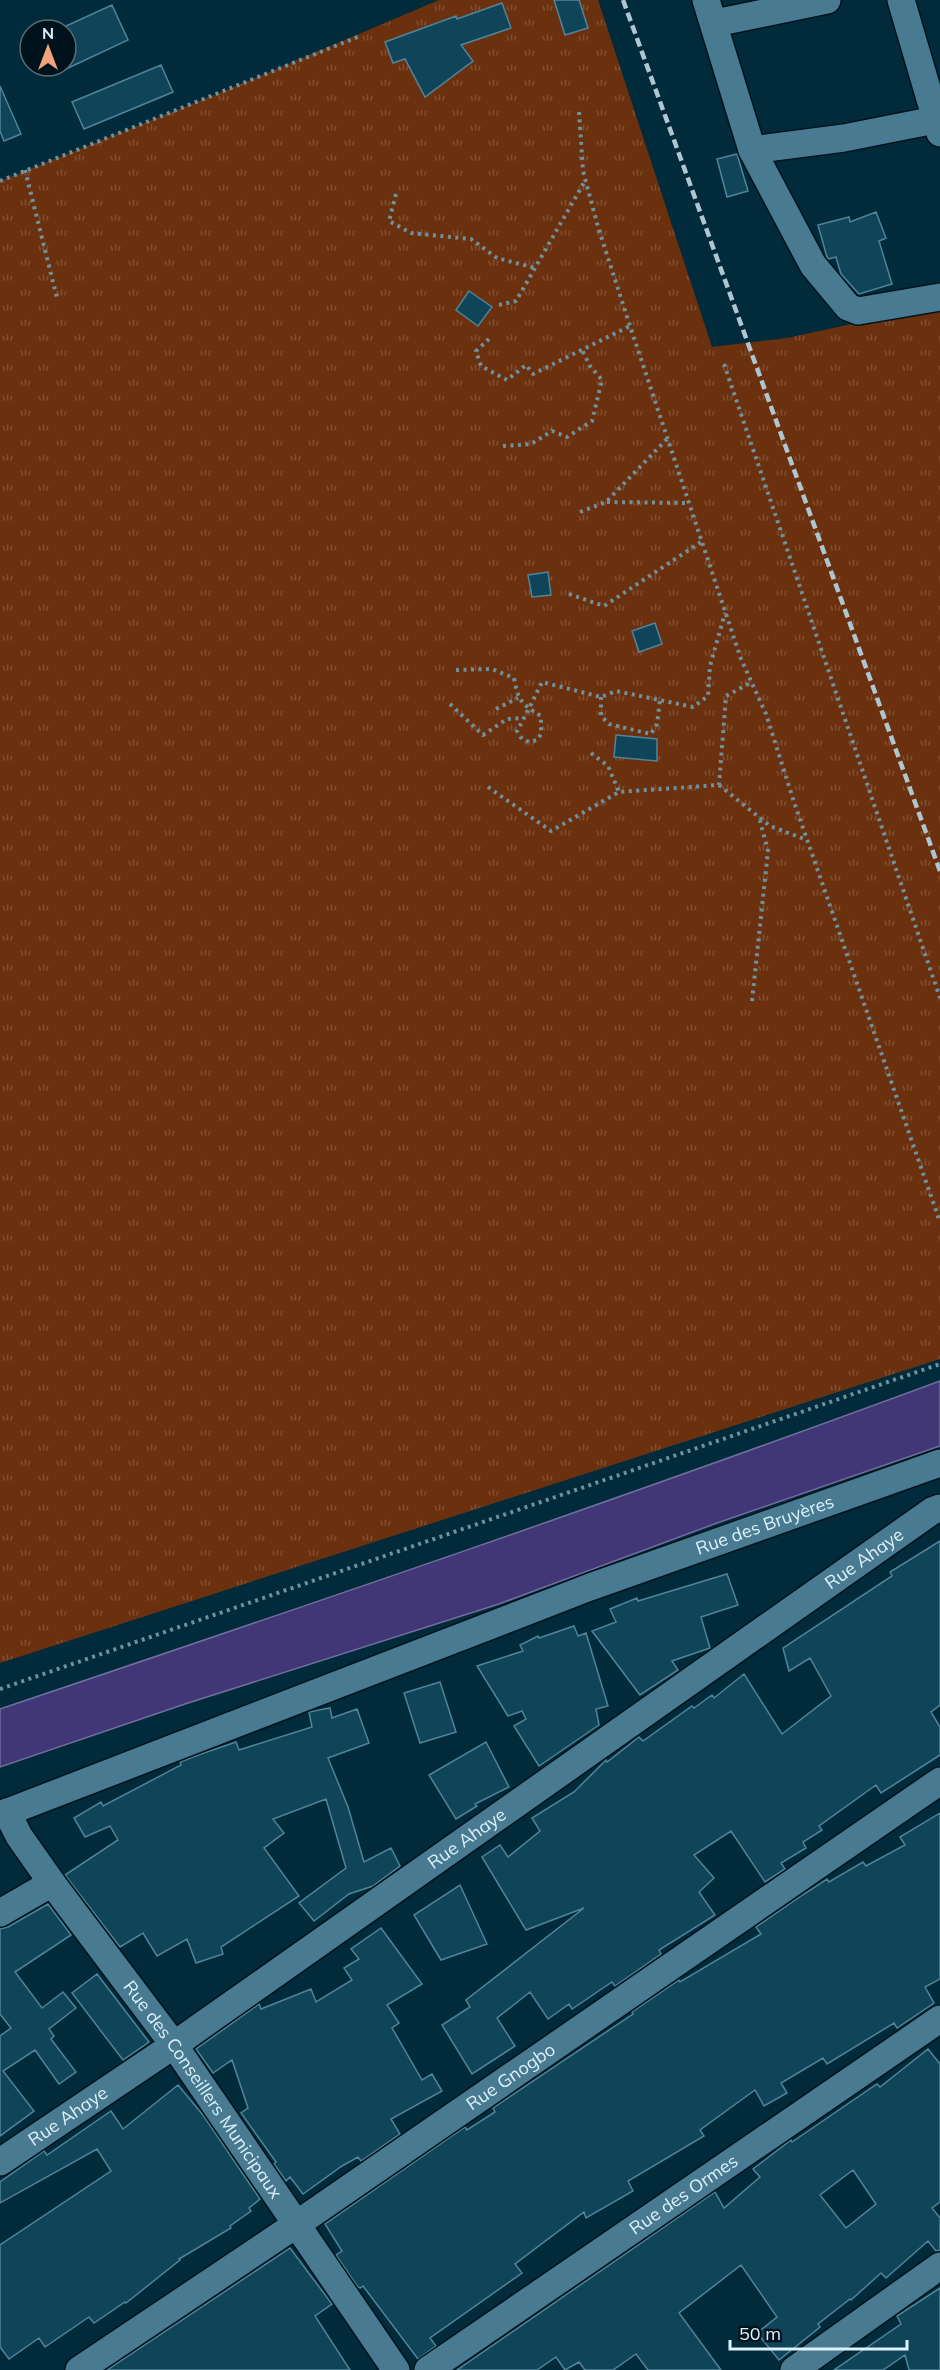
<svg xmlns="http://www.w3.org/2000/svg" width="940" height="2370" viewBox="0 0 940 2370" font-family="Mulish,sans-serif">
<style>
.grass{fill:url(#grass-tufts)}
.water{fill:#413776;stroke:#706f9e;stroke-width:1.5}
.building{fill:#104458;stroke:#50849a;stroke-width:1.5;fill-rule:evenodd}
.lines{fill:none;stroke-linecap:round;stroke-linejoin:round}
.minor-casing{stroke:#00131d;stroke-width:30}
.path{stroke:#71909d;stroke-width:4;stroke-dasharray:3 4.5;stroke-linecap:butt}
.minor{stroke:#487b91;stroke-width:27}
.rail{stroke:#adc6d1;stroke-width:4.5;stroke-dasharray:9 4.5;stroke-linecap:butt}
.labels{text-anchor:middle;stroke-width:4.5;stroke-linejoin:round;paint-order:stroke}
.street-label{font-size:18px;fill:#ddf2fc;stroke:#00121b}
</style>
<defs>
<pattern id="grass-tufts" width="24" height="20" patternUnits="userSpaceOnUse" patternTransform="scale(1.5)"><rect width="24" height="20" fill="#6b310e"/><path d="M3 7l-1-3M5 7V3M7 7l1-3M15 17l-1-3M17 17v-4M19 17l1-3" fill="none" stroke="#804f32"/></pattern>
</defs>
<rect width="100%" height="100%" fill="#012b3a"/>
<path class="grass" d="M 439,0 L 598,0 L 712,347 L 787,338 L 940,305 L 940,1359 L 0,1663 L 0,181 L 229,89 Z"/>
<path class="water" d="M 940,1381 L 940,1446 L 717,1523 L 499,1604 L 185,1704 L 0,1767 L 0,1709 C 315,1603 629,1496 940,1381 Z"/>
<path class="building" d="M 554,0 L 579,0 L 588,28 L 565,35 Z
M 502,3 L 511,28 L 461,45 L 473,61 L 425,97 L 405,59 L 393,63 L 385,42 L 456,16 L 457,19 Z
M 112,5 L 128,40 L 66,69 L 66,26 Z
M 161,65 L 173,92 L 84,129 L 72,102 Z
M 0,86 L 21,134 L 4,141 L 0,131 Z
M 737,154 L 748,191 L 727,197 L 717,159 Z
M 876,212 L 886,238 L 879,241 L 892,284 L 859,294 L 841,274 L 836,257 L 829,259 L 827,257 L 818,225 L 849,217 L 850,222 Z
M 469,291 L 492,307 L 478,326 L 456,310 Z
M 548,572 L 551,595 L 532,597 L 528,575 Z
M 655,623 L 662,644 L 639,652 L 632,631 Z
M 616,735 L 657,739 L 657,761 L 614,757 Z
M 940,1541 L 940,1705 L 931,1712 L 940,1727 L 940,1755 L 881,1793 L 876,1785 L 819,1826 L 822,1830 L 803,1842 L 806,1848 L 781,1863 L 785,1869 L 765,1882 L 731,1831 L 694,1855 L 714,1878 L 699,1892 L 715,1915 L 659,1950 L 661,1954 L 615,1986 L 612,1982 L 572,2009 L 569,2004 L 548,2019 L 530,1992 L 497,2018 L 515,2046 L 472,2074 L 442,2025 L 470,2007 L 466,2000 L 584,1908 L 526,1930 L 482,1857 L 500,1845 L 508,1857 L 540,1831 L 532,1818 L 574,1792 L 606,1760 L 607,1762 L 639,1737 L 643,1741 L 692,1706 L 694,1708 L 712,1695 L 714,1698 L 744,1674 L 782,1734 L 831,1696 L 810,1658 L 789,1671 L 783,1648 L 892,1576 L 890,1572 Z
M 727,1574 L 738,1605 L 701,1617 L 710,1648 L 672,1661 L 678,1670 L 640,1695 L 592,1631 L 616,1622 L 610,1609 L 637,1598 L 638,1601 Z
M 574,1626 L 578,1636 L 586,1633 L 608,1706 L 596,1709 L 599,1725 L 539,1766 L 514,1726 L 526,1719 L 522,1711 L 508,1716 L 477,1666 L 523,1651 L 520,1645 L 538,1636 L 539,1638 Z
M 440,1682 L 456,1732 L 420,1743 L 404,1693 Z
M 330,1708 L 332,1718 L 357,1709 L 369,1743 L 328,1758 L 348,1807 L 364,1862 L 391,1848 L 400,1866 L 373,1886 L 349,1894 L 314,1921 L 299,1903 L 346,1868 L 326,1799 L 273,1819 L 284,1833 L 264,1848 L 299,1896 L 221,1947 L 223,1954 L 196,1963 L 187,1939 L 157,1956 L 143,1933 L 120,1947 L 65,1875 L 118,1840 L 110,1826 L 85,1837 L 74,1818 L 101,1802 L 103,1806 L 181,1765 L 180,1762 L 201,1754 L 236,1742 L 239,1750 L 312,1727 L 309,1712 Z
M 486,1742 L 509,1787 L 475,1804 L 477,1806 L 456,1819 L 429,1775 Z
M 940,1813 L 940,1979 L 925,1987 L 934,2003 L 897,2028 L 894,2023 L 827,2064 L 823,2058 L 781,2083 L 787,2093 L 764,2106 L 755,2090 L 700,2130 L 704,2136 L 628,2181 L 633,2191 L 586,2218 L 584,2212 L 515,2264 L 522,2273 L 430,2338 L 436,2346 L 418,2359 L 363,2286 L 360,2288 L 357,2286 L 336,2255 L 342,2251 L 325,2224 L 465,2127 L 467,2130 L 495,2112 L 493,2108 L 633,2014 L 632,2012 L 679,1980 L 680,1982 L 761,1934 L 756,1927 L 804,1894 L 827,1879 L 829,1882 L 863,1862 L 866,1866 L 905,1845 L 900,1837 Z
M 460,1885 L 487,1944 L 441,1960 L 414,1915 Z
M 48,1904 L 71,1935 L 15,1972 L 42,2008 L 63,1992 L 76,2008 L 49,2029 L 54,2036 L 51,2039 L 76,2072 L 59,2084 L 35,2050 L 3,2071 L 34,2111 L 0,2136 L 0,2036 L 11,2028 L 0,2014 L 0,1929 L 8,1927 Z
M 381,1928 L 422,1984 L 387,2005 L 399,2023 L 392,2028 L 422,2080 L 432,2074 L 442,2091 L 391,2119 L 400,2134 L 361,2161 L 358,2157 L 342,2166 L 303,2194 L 290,2177 L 286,2181 L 274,2164 L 276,2162 L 241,2113 L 248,2108 L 232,2060 L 213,2073 L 196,2049 L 259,2004 L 261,2009 L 311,1989 L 316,2002 L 352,1980 L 344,1968 L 359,1959 L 351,1949 Z
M 97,1974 L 149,2042 L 123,2060 L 72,1993 Z
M 928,2049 L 940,2064 L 940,2202 L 932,2208 L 940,2218 L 940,2250 L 936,2251 L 928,2241 L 886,2278 L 881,2273 L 851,2300 L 850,2299 L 818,2324 L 820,2327 L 779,2360 L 757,2333 L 777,2317 L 741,2265 L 679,2313 L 721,2370 L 648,2370 L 636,2354 L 613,2370 L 585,2370 L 579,2362 L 565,2370 L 556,2357 L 537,2370 L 457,2370 L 715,2192 L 724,2208 L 760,2177 L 753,2169 L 791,2140 L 792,2142 L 877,2084 L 880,2087 ZM 853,2170 L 876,2204 L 846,2228 L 820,2195 Z
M 178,2085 L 203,2115 L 260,2199 L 249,2208 L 251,2211 L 230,2226 L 231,2228 L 179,2259 L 180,2260 L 126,2303 L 125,2302 L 94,2323 L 89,2317 L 45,2347 L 39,2338 L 9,2359 L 0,2347 L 0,2245 L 111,2171 L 97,2149 L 0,2203 L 0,2182 L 44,2151 L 47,2155 L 111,2111 L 123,2129 Z
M 290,2248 L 332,2304 L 315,2316 L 350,2370 L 107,2370 Z
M 940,2288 L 940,2370 L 909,2370 L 905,2355 L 883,2370 L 834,2370 L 901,2324 L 897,2316 Z"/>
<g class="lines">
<defs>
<g id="minor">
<path d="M 706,0 L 752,150 L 813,265 L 848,307 L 858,311 L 940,297"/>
<path d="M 901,0 L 940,133"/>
<path d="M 715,23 L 827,0"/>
<path d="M 752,150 L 844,138 L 940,119"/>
<path id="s1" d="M 7,1812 L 19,1836 L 52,1883 L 174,2045 L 396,2370"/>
<path id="s2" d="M 0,1815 L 590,1587 L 940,1463"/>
<path d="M 0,1913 L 52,1883"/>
<path id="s3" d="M 0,2162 L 174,2045 L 932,1511 L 940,1508"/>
<path id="s4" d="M 79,2370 L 297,2224 L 940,1781"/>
<path id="s5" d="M 428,2370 L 940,2019"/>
<path d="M 794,2370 L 940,2266"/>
</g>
</defs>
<use href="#minor" class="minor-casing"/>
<path class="path" d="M 579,112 L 583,171 L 598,227 L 630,326 L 741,659 L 766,714 L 795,805 L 940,1222
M 25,170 L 57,298
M 0,181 L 360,36
M 396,194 L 389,221 L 411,233 L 471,239 L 497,258 L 535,268
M 499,305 L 516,301 L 585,181
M 489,339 L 476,351 L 481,366 L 507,380 L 526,365 L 533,374 L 630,326
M 724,364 L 940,998
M 503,446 L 531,444 L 552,431 L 567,437 L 592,421 L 602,380 L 590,366 L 582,350
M 607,502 L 689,503
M 580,512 L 606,502 L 668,438
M 569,594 L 604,606 L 701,542
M 456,670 L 492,669 L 514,678 C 518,700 521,704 541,716 L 541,734 L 537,740 L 529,742 L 522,739 L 517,731 C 526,715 534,698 542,682 L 601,697 L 616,691 L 693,707 L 708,696 L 710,666 L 725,613
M 601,697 L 601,716 L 609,724 L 651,734 L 657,724 L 660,700
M 450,704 L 483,735 L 507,719 L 523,718
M 496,709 L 518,698
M 591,753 L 608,766 L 619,792
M 719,785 L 770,826 L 807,840
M 488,787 L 551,831 L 619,792 L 719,785 L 726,696 L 752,682
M 752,1001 L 768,851 L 759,817
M 0,1689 L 940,1364"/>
<use href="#minor" class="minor"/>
<path class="rail" d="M 623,0 L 940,871"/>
</g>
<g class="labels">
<g class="street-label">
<text dy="6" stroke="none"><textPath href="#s2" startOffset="818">Rue des Bruyères</textPath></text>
<text dy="6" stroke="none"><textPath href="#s3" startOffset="1054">Rue Ahaye</textPath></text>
<text dy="6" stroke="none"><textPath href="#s3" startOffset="568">Rue Ahaye</textPath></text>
<text dy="6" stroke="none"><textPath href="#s4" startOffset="522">Rue Gnogbo</textPath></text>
<text dy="6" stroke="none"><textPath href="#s1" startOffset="340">Rue des Conseillers Municipaux</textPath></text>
<text dy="6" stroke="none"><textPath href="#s3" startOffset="82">Rue Ahaye</textPath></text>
<text dy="6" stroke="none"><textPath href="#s5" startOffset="310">Rue des Ormes</textPath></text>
</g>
</g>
<g transform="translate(48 48)"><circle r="28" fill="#00121b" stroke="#586c75" stroke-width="1.5"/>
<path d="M0-4.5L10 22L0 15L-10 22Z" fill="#f0a27a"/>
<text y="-9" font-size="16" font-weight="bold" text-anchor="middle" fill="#ddf2fc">N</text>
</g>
<path d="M730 2340v9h177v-9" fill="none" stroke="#ddf2fc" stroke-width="3"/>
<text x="739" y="2340" font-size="18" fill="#ddf2fc" stroke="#00121b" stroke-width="4.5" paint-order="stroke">50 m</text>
</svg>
